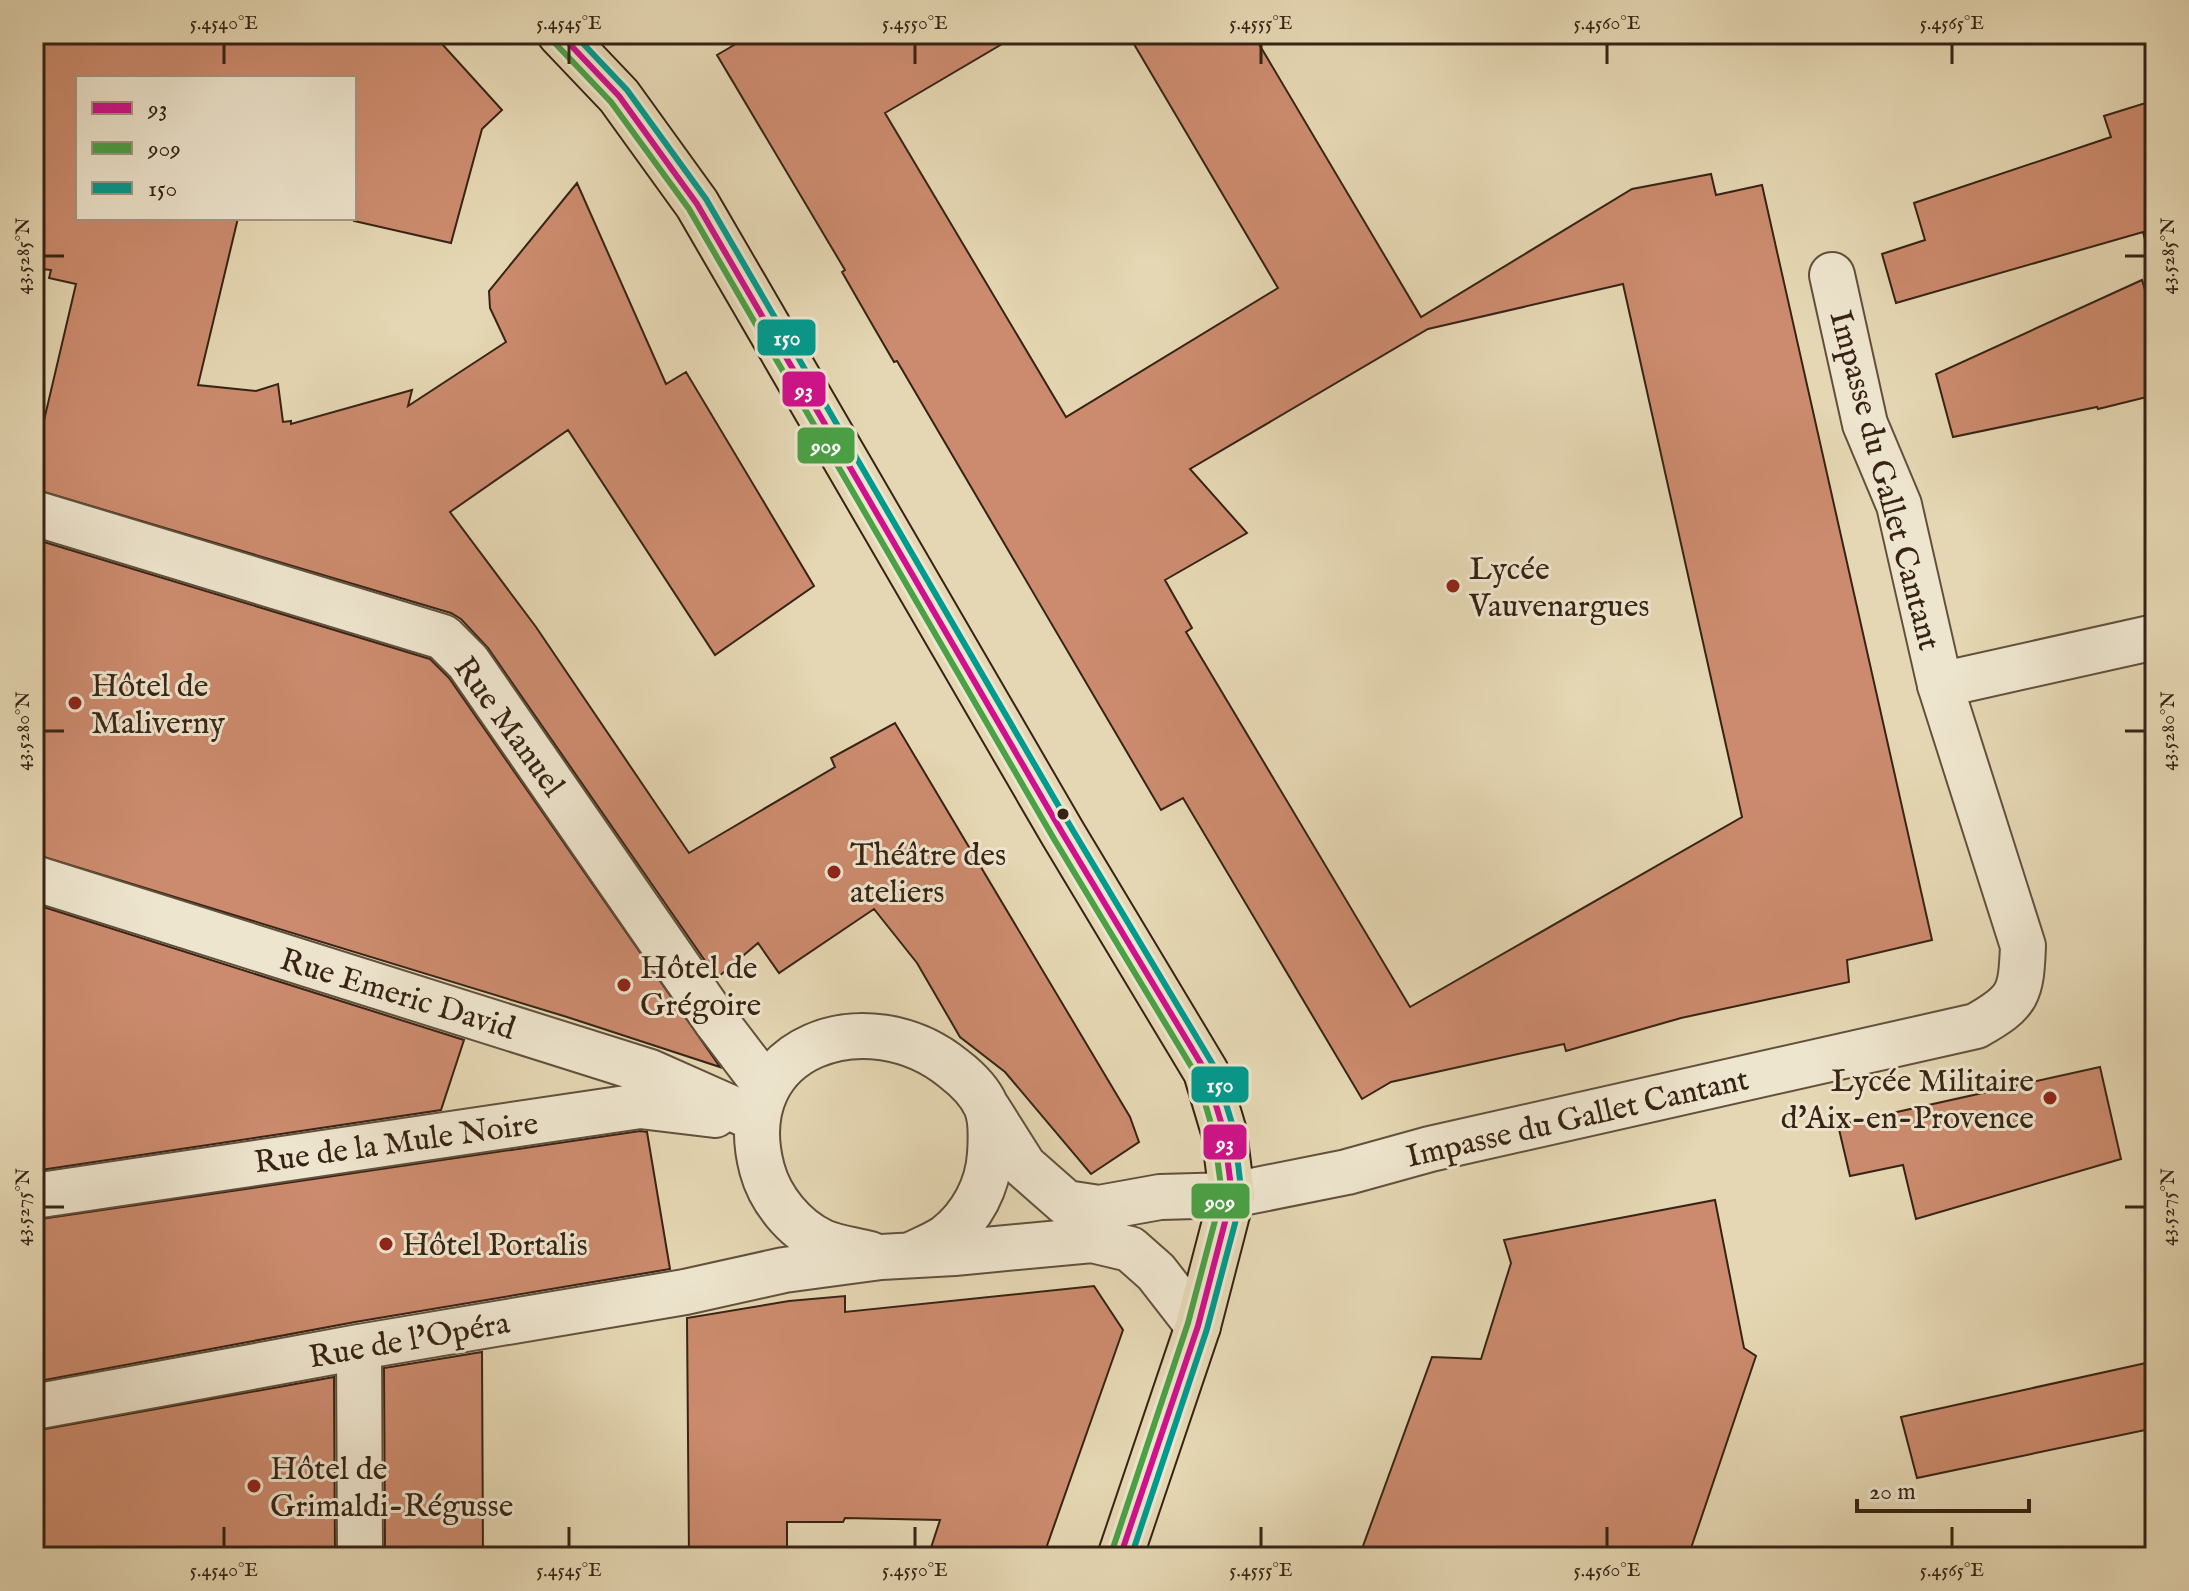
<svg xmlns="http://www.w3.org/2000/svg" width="2189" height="1591" viewBox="0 0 2189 1591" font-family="'IM FELL English',serif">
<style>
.building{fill:#cc8b6e;stroke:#372315;stroke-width:2;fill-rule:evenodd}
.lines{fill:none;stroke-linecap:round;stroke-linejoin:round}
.pedestrian-casing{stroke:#62503c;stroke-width:48}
.minor-casing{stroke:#62503c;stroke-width:48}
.primary-casing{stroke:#372315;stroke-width:48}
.pedestrian{stroke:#eee5ce;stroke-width:44}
.minor{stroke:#eee5ce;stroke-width:44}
.primary{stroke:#e5d7b3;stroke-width:44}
.bus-1-casing{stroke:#eee5ce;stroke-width:12}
.bus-2-casing{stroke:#eee5ce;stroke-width:12}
.bus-3-casing{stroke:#eee5ce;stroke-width:12}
.bus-1{stroke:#d0108c;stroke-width:6}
.bus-2{stroke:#4aa146;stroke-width:6}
.bus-3{stroke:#009b8f;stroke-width:6}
.ticks{fill:none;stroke:#372315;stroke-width:3}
.poi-dot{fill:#8f2418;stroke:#eee5ce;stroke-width:3}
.bus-dot{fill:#372315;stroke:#eee5ce;stroke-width:3}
.labels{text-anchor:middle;stroke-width:6;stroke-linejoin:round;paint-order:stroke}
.street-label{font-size:32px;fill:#372315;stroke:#eee5ce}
.poi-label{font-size:32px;fill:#372315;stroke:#eee5ce;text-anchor:start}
.line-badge{stroke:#eee5ce;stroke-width:3}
.badge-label{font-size:22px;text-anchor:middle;font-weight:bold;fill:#fff}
.neatline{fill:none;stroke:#372315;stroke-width:3}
.ticks-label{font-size:20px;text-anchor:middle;fill:#372315}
</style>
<rect width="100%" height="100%" fill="#e5d7b3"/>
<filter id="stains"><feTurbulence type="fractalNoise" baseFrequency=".0025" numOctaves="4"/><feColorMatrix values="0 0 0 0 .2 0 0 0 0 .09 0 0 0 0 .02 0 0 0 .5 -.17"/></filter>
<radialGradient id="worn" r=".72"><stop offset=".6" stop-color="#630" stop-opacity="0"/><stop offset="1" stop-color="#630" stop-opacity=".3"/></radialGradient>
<path class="building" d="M 34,34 L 433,34 L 502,110 L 482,129 L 451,243 L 354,221 L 354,78 L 78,78 L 78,218 L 238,218 L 198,385 L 256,391 L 278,384 L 283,422 L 291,421 L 291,424 L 412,390 L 408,406 L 506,342 L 490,308 L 489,291 L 577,183 L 666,384 L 686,372 L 814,586 L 715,655 L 568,430 L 450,512 L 536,627 L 689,853 L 835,767 L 831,758 L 895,723 L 1130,1117 L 1139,1142 L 1091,1174 L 1005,1072 L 960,1037 L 917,963 L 874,909 L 779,973 L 758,943 L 717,978 L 488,648 L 461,619 L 451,613 L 34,489 L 34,463 L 76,284 L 49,278 L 51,270 L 34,268 Z
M 753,34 L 1019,34 L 885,113 L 1066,417 L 1278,288 L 1128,34 L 1253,34 L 1421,317 L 1632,189 L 1711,174 L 1716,195 L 1762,185 L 1932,940 L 1847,960 L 1849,982 L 1681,1018 L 1566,1051 L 1564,1044 L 1391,1082 L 1362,1099 L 1183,798 L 1161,810 L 897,361 L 894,362 L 869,319 L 842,272 L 845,270 L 717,55 ZM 1623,284 L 1742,817 L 1410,1007 L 1186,632 L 1192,628 L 1165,580 L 1247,533 L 1190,469 L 1428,329 Z
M 2155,100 L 2155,241 L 2146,243 L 2143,232 L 1896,303 L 1882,254 L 1925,240 L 1914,203 L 2111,137 L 2104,116 Z
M 2142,280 L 2155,322 L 2155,395 L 2098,409 L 2097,407 L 1953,437 L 1936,374 Z
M 34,539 L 430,659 L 449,678 L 720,1067 L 567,1017 L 34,854 Z
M 34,904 L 464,1040 L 441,1110 L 34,1171 Z
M 2100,1067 L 2121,1159 L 1916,1219 L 1903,1165 L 1850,1176 L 1838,1125 Z
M 640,1131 L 647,1132 L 670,1269 L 355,1322 L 34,1382 L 34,1220 Z
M 1715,1200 L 1744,1348 L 1756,1356 L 1688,1557 L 1359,1557 L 1432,1357 L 1481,1359 L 1511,1263 L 1504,1240 Z
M 1094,1286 L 1123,1330 L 1043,1557 L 928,1557 L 940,1520 L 845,1518 L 843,1522 L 787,1522 L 787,1557 L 689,1557 L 687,1318 L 789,1301 L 845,1296 L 845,1312 Z
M 482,1352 L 483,1557 L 388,1557 L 388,1549 L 385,1550 L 384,1368 Z
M 2155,1361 L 2155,1428 L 1917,1478 L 1901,1417 Z
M 334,1377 L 335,1557 L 34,1557 L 34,1431 Z"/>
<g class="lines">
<defs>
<path id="pedestrian" d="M 34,513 L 443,637 L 468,662 L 716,1021 L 767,1088
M 1232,1195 L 1347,1172 L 1430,1149 L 1976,1026 C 2019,1002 2021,994 2023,946 L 1940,685 L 1899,505 L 1865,424 L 1832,275"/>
<path id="minor" d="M 1940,685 L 2155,637
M 34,878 L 650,1072 L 758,1120
M 988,1109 L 1024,1166 L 1066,1203 L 1099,1208 L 1160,1197 L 1232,1195
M 34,1196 L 640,1106 L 715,1115
M 870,1254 C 855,1250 837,1248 823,1242 C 794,1229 770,1199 762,1169 C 729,1044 869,999 954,1069 C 967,1079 979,1090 986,1106 C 992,1119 991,1139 990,1154 C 988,1186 972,1217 946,1237 C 936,1244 923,1249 913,1254
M 359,1347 L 360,1557
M 34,1407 L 359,1347 L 685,1292 L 784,1270 L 881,1257 L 954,1253 L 1092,1240 L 1130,1249 L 1156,1272 L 1198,1326"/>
<path id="primary" d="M 560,34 L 619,96 L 697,204 L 1063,834 L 1206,1072 L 1224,1132 L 1232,1195 L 1198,1326 L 1120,1557"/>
</defs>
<use href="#pedestrian" class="pedestrian-casing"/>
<use href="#minor" class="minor-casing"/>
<use href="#primary" class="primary-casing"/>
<use href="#pedestrian" class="pedestrian"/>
<use href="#minor" class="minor"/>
<use href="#primary" class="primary"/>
<defs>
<path id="bus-1" d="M 560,34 L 619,96 L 697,204 L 1063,834 L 1206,1072 L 1224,1132 L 1232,1195 L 1198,1326 L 1120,1557"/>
<path id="bus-2" d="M 553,41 L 611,102 L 689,209 L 1054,839 L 1197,1076 L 1214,1134 L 1222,1194 L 1188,1323 L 1111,1554"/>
<path id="bus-3" d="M 574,34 L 627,90 L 706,199 L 1072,829 L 1215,1068 L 1234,1130 L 1242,1197 L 1207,1329 L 1131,1557"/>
</defs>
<use href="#bus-1" class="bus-1-casing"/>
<use href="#bus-2" class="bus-2-casing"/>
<use href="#bus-3" class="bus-3-casing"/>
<use href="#bus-1" class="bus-1"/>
<use href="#bus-2" class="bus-2"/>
<use href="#bus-3" class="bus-3"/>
</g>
<path class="ticks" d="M 224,44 L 224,64M 569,44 L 569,64M 915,44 L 915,64M 1261,44 L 1261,64M 1607,44 L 1607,64M 1952,44 L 1952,64M 44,256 L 64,256M 2125,256 L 2145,256M 44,731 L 64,731M 2125,731 L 2145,731M 44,1207 L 64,1207M 2125,1207 L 2145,1207M 224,1527 L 224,1547M 569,1527 L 569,1547M 915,1527 L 915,1547M 1261,1527 L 1261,1547M 1607,1527 L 1607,1547M 1952,1527 L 1952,1547"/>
<g class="poi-dot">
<circle cx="1453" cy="586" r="8"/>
<circle cx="75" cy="703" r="8"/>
<circle cx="834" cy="872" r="8"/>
<circle cx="624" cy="985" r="8"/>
<circle cx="2050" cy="1098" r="8"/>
<circle cx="386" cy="1244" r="8"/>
<circle cx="254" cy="1486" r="8"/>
</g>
<circle class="bus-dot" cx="1063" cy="814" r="7"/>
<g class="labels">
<g class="street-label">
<text transform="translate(1886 480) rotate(75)" y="11">Impasse du Gallet Cantant</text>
<text transform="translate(510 726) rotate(54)" y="11">Rue Manuel</text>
<text transform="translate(398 993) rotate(17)" y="11">Rue Emeric David</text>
<text transform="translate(1577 1117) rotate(-13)" y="11">Impasse du Gallet Cantant</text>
<text transform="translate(396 1142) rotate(-8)" y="11">Rue de la Mule Noire</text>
<text transform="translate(409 1339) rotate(-10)" y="11">Rue de l'Opéra</text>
</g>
<g class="poi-label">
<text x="1469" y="579">Lycée<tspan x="1469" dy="37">Vauvenargues</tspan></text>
<text x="91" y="696">Hôtel de<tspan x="91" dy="37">Maliverny</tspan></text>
<text x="850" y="865">Théâtre des<tspan x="850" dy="37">ateliers</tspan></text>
<text x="640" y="978">Hôtel de<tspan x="640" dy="37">Grégoire</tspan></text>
<text x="2034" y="1091" text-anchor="end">Lycée Militaire<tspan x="2034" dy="37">d'Aix-en-Provence</tspan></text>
<text x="402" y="1255">Hôtel Portalis</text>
<text x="270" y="1479">Hôtel de<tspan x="270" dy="37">Grimaldi-Régusse</tspan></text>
</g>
</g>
<g class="line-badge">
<rect x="756" y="318" width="61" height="39" rx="8" fill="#009b8f"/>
<rect x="781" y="370" width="46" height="38" rx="8" fill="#d0108c"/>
<rect x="796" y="426" width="60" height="39" rx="8" fill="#4aa146"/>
<rect x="1190" y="1065" width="60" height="39" rx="8" fill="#009b8f"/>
<rect x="1202" y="1123" width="46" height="38" rx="8" fill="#d0108c"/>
<rect x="1190" y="1182" width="61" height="38" rx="8" fill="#4aa146"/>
</g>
<g class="badge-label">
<text x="787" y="345">150</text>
<text x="804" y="397">93</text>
<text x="826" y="453">909</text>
<text x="1220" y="1092">150</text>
<text x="1225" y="1150">93</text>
<text x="1220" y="1209">909</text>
</g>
<rect width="2189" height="1591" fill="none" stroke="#e5d7b3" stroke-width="88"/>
<rect x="76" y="76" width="280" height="144" fill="#eee5ce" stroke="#a59784" stroke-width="2"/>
<rect x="92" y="102" width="40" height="12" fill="#d0108c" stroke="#a59784" stroke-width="2"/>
<text x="148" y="116" font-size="24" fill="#372315">93</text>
<rect x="92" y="142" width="40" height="12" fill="#4aa146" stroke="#a59784" stroke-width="2"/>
<text x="148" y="156" font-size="24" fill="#372315">909</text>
<rect x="92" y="182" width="40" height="12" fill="#009b8f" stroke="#a59784" stroke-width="2"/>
<text x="148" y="196" font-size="24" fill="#372315">150</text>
<path d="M1857 1499v12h172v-12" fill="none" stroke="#372315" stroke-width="4"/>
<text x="1869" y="1499" font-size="24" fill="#372315" stroke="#eee5ce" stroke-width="6" paint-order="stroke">20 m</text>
<rect x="44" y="44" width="2101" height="1503" class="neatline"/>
<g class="ticks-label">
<text x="224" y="29">5.4540°E</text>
<text x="569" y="29">5.4545°E</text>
<text x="915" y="29">5.4550°E</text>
<text x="1261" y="29">5.4555°E</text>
<text x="1607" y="29">5.4560°E</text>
<text x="1952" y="29">5.4565°E</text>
<text transform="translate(22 256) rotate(-90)" y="7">43.5285°N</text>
<text transform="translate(2167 256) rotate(-90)" y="7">43.5285°N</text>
<text transform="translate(22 731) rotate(-90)" y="7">43.5280°N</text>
<text transform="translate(2167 731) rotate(-90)" y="7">43.5280°N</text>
<text transform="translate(22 1207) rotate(-90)" y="7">43.5275°N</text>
<text transform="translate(2167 1207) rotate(-90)" y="7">43.5275°N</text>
<text x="224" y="1576">5.4540°E</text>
<text x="569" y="1576">5.4545°E</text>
<text x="915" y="1576">5.4550°E</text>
<text x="1261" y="1576">5.4555°E</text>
<text x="1607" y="1576">5.4560°E</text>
<text x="1952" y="1576">5.4565°E</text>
</g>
<rect width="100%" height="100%" filter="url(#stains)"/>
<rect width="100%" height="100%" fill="url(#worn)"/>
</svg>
